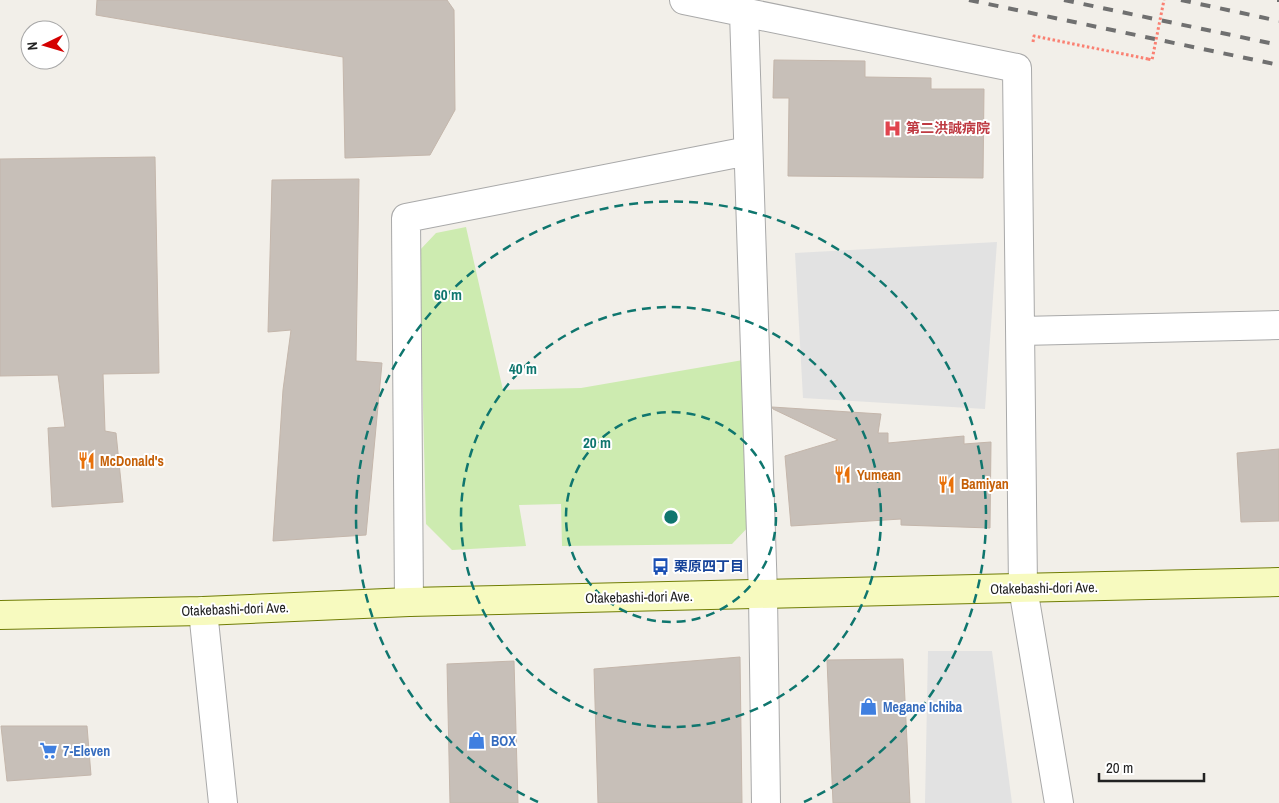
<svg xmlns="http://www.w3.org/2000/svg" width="1279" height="803" viewBox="0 0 1279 803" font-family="'Archivo Narrow','Noto Sans JP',sans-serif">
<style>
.grass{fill:#cdebb0}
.parking{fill:#e2e2e2}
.building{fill:#c7bfb8;stroke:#c4b6ab}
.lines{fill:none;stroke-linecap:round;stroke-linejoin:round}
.minor-casing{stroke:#a9a9a9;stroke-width:30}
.secondary-casing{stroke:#707d05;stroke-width:30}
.path{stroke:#fa8072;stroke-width:3;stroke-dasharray:2.5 2.5;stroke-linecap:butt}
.minor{stroke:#fff;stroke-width:28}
.secondary{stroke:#f7fabf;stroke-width:28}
.rail{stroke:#707070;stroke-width:4;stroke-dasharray:10 10;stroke-linecap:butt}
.path-bridge{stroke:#fa8072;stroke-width:3;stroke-dasharray:2.5 2.5;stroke-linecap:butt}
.ring{fill:none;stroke:#0f766e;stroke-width:2.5;stroke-dasharray:9 6}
.labels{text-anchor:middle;stroke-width:4;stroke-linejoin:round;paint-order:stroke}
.health-label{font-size:14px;font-weight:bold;fill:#be3a42;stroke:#fff;text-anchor:start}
.food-label{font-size:14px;font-weight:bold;fill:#c56008;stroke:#fff;text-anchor:start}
.transit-label{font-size:14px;font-weight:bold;fill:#164399;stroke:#fff;text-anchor:start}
.street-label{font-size:14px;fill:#222;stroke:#fff}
.shop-label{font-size:14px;font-weight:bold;fill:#366cbe;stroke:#fff;text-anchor:start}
.centre{fill:#0f766e;stroke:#fff;stroke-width:2.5}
.ring-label{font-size:15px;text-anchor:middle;font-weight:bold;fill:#0f766e;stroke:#fff;stroke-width:4;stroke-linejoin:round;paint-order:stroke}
</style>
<rect width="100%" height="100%" fill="#f2efe9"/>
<path class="grass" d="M 466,227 L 503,390 L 581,388 L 743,360 L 753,522 L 732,544 L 562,546 L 561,504 L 519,505 L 526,546 L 452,550 L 426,524 L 419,251 L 436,233 Z"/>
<path class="parking" d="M 997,242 L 985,409 L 803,398 L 795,253 Z
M 928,651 L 992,651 L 1012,803 L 925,803 Z"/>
<path class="building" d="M 97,0 L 447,0 L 454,10 L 455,110 L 430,155 L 345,158 L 343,57 L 96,15 Z
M 774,60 L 865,61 L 865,77 L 931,78 L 931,89 L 984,89 L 983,178 L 788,176 L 789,98 L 773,98 Z
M 155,157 L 159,373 L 103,374 L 105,431 L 116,433 L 123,502 L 52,507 L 48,428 L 65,427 L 58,375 L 0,376 L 0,159 Z
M 359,179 L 356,361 L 382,363 L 366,535 L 273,541 L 283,390 L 291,330 L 268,332 L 272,180 Z
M 772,407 L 881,414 L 878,433 L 888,433 L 888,443 L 964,436 L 964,444 L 991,442 L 990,528 L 901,525 L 901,519 L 791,526 L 785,456 L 838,440 L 773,409 Z
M 1279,449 L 1279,521 L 1241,522 L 1237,453 Z
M 740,657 L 742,803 L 598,803 L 594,669 Z
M 903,659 L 910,803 L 833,803 L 827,660 Z
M 514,661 L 518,803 L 450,803 L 447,664 Z
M 1,726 L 87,726 L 91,775 L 7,781 Z"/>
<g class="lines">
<defs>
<path id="minor" d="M 684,0 L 1017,68 L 1023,588 L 1059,803
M 744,13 L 763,595 L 766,803
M 1021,331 L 1279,325
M 409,602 L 406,218 L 748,151
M 203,611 L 223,803"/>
<path id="secondary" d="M 0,615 L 203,611 L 409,602 L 1279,582"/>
</defs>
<use href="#minor" class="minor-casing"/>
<use href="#secondary" class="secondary-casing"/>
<path class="path" d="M 1033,42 L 1034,36 L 1148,59"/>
<use href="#minor" class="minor"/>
<use href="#secondary" class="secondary"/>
<path class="rail" d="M 969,0 L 1279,65
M 1064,0 L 1279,45
M 1181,0 L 1279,21
M 1277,0 L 1279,0"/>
<path class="path-bridge" d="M 1148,59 L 1152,60 L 1164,0"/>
</g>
<g class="ring">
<circle cx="671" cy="517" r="105"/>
<circle cx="671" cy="517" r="210"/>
<path d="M538 802A315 315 0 1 1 804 802"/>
</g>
<defs>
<symbol id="hospital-bare" viewBox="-9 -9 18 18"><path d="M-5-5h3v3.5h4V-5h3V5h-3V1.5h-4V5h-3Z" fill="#e0444e" stroke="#fff" stroke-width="2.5" paint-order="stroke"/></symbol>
<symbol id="restaurant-bare" viewBox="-9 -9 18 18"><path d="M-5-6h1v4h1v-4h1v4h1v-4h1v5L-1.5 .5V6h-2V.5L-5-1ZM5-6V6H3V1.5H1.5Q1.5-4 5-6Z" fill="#e8710a" stroke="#fff" stroke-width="2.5" paint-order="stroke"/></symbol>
<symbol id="bus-bare" viewBox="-9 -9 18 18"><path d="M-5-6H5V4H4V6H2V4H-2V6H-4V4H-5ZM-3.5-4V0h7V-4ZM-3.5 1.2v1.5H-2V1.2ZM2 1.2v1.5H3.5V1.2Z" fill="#1a4fb4" stroke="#fff" stroke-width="2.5" paint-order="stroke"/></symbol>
<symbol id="shop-bare" viewBox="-9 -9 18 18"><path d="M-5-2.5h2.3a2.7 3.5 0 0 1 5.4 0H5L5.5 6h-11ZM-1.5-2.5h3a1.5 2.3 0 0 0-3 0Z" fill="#3f7fe0" stroke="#fff" stroke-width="2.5" paint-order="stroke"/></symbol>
<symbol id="supermarket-bare" viewBox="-9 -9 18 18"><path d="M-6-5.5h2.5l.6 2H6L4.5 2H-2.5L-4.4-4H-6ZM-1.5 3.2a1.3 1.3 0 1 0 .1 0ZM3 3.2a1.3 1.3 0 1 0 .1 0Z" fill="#3f7fe0" stroke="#fff" stroke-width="2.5" paint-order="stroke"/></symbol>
</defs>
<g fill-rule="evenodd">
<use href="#hospital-bare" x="880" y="116" width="25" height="25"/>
<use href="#restaurant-bare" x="74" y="448" width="25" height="25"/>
<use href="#restaurant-bare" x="830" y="462" width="25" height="25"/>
<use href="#restaurant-bare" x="934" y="472" width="25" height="25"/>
<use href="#bus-bare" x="648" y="554" width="25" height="25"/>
<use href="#shop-bare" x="856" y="694" width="25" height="25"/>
<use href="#shop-bare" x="464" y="728" width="25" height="25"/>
<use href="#supermarket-bare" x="36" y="738" width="25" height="25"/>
</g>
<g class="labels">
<g class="health-label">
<text x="906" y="133">第二洪誠病院</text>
</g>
<g class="food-label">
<text x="100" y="466">McDonald's</text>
<text x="857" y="480">Yumean</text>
<text x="961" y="489">Bamiyan</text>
</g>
<g class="transit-label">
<text x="674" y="571">栗原四丁目</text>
</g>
<g class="street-label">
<text transform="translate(1044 588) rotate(-1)" y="5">Otakebashi-dori Ave.</text>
<text transform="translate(639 597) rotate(-1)" y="5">Otakebashi-dori Ave.</text>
<text transform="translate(235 609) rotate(-2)" y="5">Otakebashi-dori Ave.</text>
</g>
<g class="shop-label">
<text x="883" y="712">Megane Ichiba</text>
<text x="491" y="746">BOX</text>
<text x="63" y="756">7-Eleven</text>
</g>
</g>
<circle cx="671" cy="517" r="8" class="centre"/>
<g class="ring-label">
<text x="448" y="300">60 m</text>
<text x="523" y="374">40 m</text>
<text x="597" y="448">20 m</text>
</g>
<g transform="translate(45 45) rotate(265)"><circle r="24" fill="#ffffff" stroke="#a7a7a7"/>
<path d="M0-4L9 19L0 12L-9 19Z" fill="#d40000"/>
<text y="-8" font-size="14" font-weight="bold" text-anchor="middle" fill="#222222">N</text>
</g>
<path d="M1099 773v8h105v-8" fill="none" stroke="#222222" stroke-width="2.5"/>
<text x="1106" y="773" font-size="15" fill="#222222" stroke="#ffffff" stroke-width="4" paint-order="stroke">20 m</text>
</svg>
